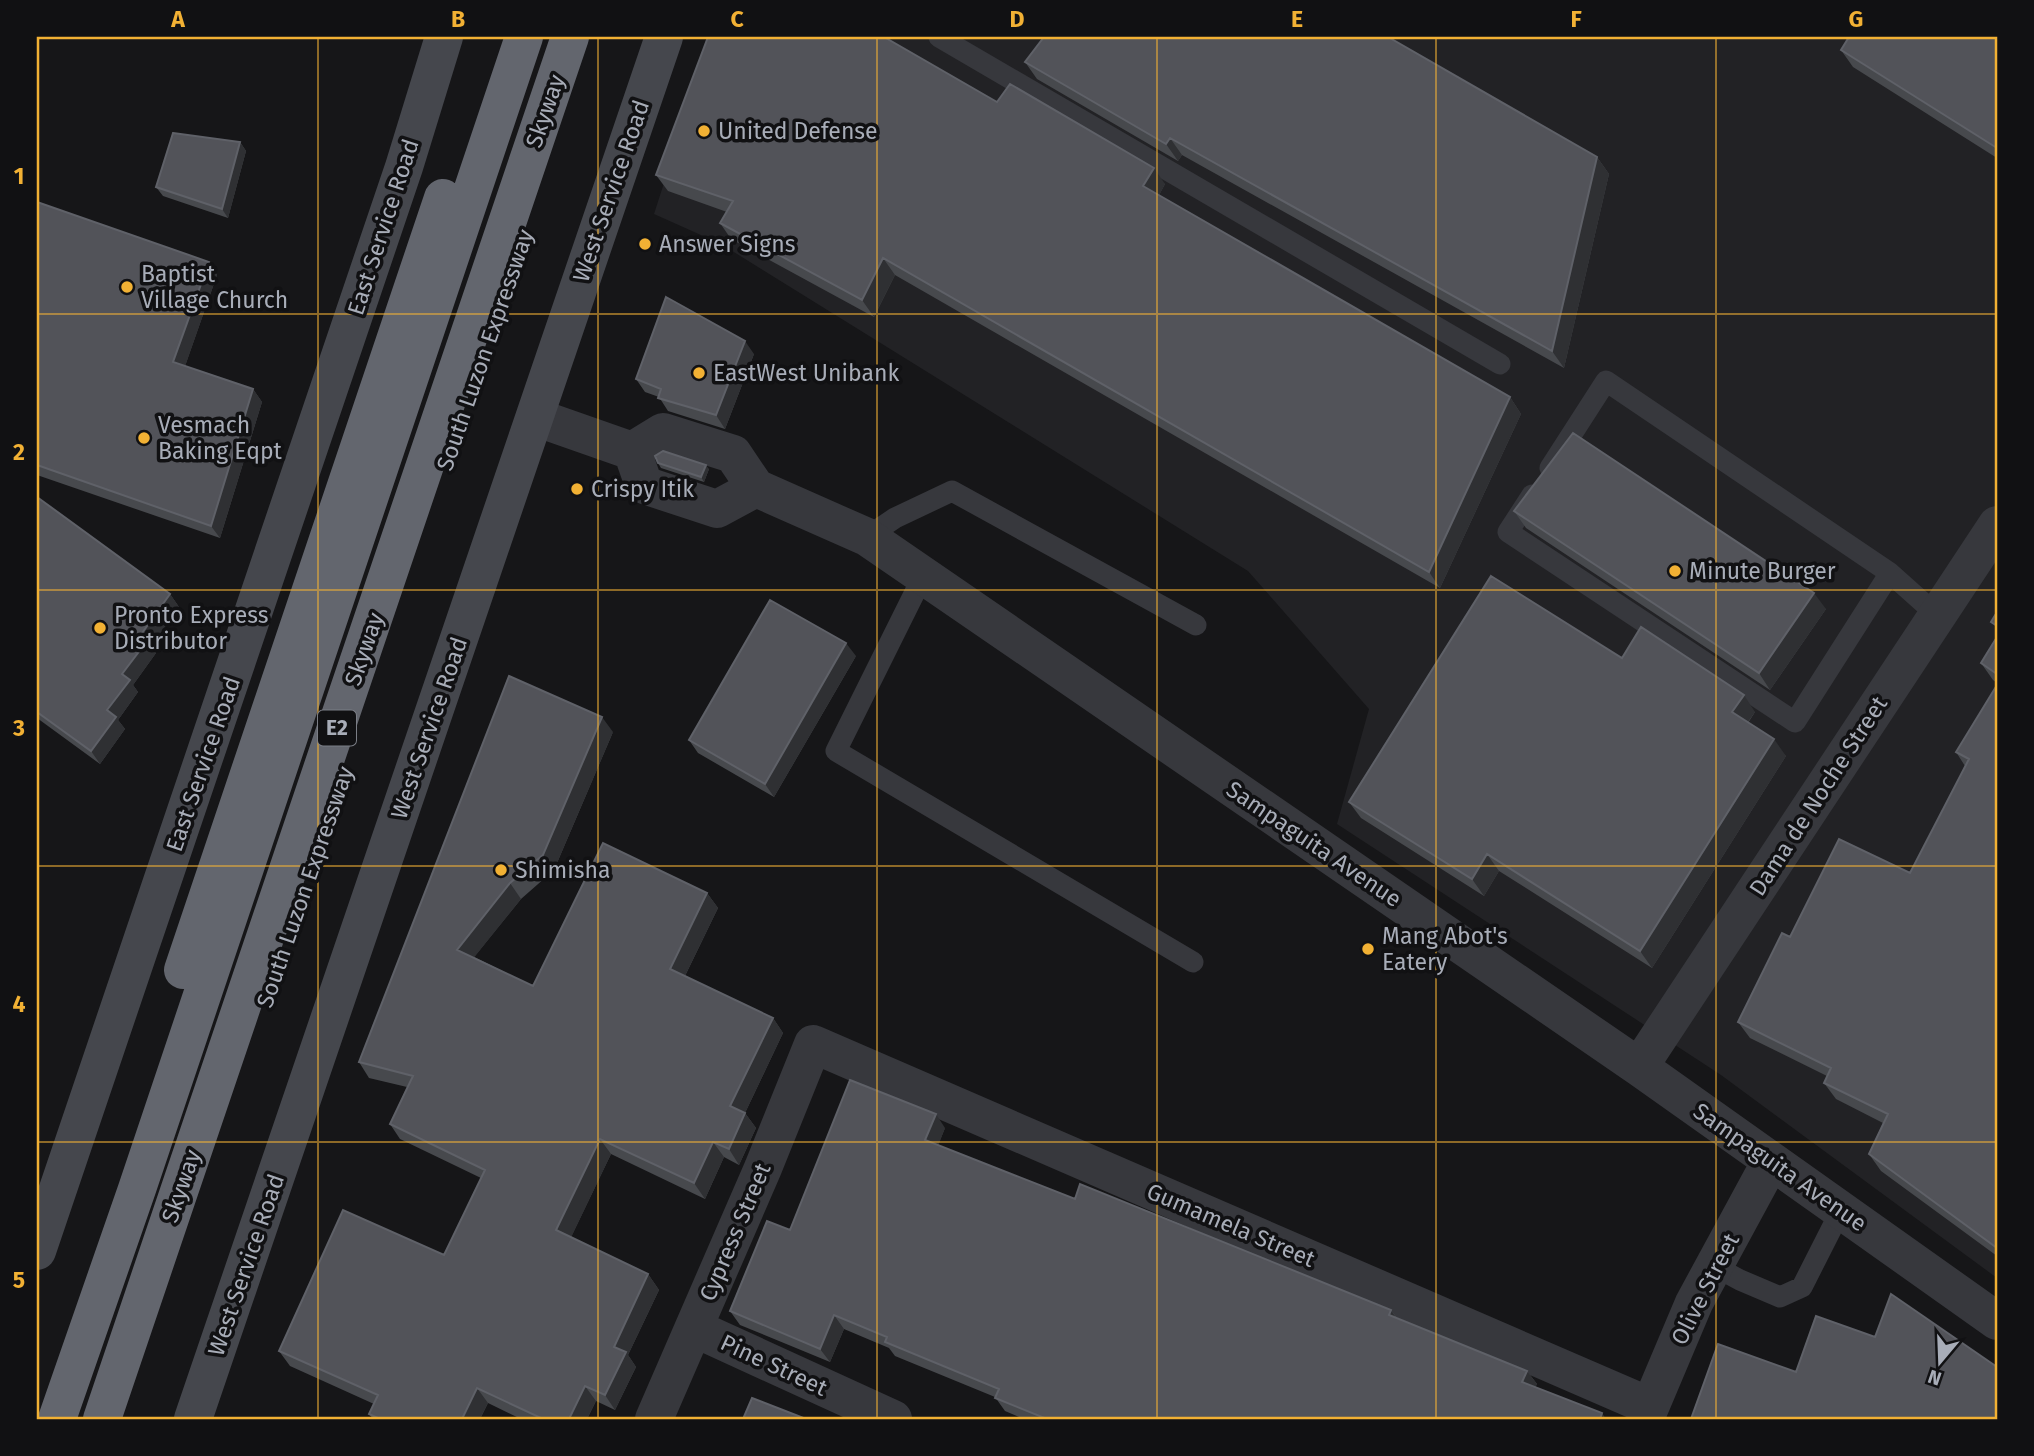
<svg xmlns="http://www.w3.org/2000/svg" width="2034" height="1456" viewBox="0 0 2034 1456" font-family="'Fira Sans',sans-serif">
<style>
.built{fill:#222225}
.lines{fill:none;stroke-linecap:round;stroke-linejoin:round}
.service{stroke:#37383d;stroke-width:21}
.minor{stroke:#37383d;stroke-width:38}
.secondary{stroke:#45474d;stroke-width:38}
.motorway{stroke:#63666e;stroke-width:38}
.wall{fill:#47494d}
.shaded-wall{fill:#2f3033}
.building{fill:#525359;stroke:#5f6168;stroke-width:2}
.grid{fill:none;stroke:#f2b134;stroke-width:2;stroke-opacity:0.55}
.poi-dot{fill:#f2b134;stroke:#111113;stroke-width:2.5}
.labels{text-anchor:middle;stroke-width:7;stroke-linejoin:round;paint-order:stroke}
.shield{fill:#111113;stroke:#7b7e86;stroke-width:2}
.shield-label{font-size:21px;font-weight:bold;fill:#a8adb8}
.street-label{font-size:23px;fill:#a8adb8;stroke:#111113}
.poi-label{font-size:23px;fill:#a8adb8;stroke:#111113;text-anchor:start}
.neatline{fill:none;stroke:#f2b134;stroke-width:2.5}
.grid-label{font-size:23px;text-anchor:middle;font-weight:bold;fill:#f2b134}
</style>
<rect width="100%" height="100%" fill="#161618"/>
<path class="built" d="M 711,37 L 1997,37 L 1997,1278 L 1721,1075 L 1337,824 L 1369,709 L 1248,571 L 721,244 L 654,214 Z"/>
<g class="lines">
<path class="service" d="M 939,37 L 1500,364
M 1550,468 L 1606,381 L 1890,573 L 1937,615
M 1532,495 L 1508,532 L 1795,722 L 1890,573
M 867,537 L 895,518 L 952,491 L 1196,625
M 923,576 L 836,751 L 1193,962
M 1714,1266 L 1740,1280 L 1780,1297 L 1802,1287 L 1841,1210"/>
<path class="minor" d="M 535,417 L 632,451
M 632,451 L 663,432 L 733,454 L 756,488 L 867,537 L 1639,1067 L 1997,1321
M 632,451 L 644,485 L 717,509 L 756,488
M 1639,1067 L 1997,525
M 694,1328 L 893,1419
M 654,1419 L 763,1168 L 813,1044 L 1649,1406
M 1645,1419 L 1694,1303 L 1771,1161"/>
<path class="secondary" d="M 37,1251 L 404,167 L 444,37
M 193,1419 L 664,37"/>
<path class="motorway" d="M 183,970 L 443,198
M 57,1419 L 137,1189 L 524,37
M 102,1419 L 570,37"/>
</g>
<path class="wall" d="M 1997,37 L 1997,158 L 1853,67 L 1841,50 Z
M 1025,62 L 1597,157 L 1609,174 L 1564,368 L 1182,155 L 1178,161 L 1037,79 Z
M 997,102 L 1165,184 L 1159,195 L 1510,397 L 1521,414 L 1440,588 L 895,275 L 874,317 L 731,239 L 720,223 L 727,212 L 668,191 L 656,175 Z
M 240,142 L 246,151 L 228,218 L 163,196 L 156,187 Z
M 37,202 L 209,262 L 217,275 L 185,366 L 253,389 L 262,402 L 220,538 L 37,475 Z
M 754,354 L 725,429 L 668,411 L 659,397 L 645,392 L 636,379 Z
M 658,463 L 709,469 L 704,482 L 661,468 Z
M 37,497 L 170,594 L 179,607 L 151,646 L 156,653 L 133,685 L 138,692 L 118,720 L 125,729 L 100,764 L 37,718 Z
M 1514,511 L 1826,609 L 1770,690 L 1526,528 Z
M 1997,637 L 1997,683 L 1993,680 L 1981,663 Z
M 856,656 L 774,797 L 698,753 L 689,740 Z
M 1622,658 L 1755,712 L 1748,723 L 1786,756 L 1652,968 L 1499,871 L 1484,896 L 1361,818 L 1349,802 Z
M 1997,685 L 1997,1256 L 1881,1171 L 1869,1154 L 1883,1123 L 1836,1099 L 1824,1083 L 1827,1076 L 1750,1038 L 1738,1022 L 1790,937 L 1910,873 L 1965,766 L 1956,752 Z
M 613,732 L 554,870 L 521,899 L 474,957 L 533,986 L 707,893 L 718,908 L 685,976 L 773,1018 L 783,1033 L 745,1113 L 756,1128 L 739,1165 L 724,1157 L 705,1199 L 611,1154 L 571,1237 L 648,1274 L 659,1290 L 628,1355 L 636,1367 L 615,1410 L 596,1401 L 587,1419 L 521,1419 L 488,1403 L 480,1419 L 373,1419 L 369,1414 L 374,1404 L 290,1366 L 279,1351 L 444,1255 L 481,1178 L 400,1139 L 390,1124 L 407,1087 L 369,1078 L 359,1062 Z
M 945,1128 L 938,1145 L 1075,1199 L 1391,1310 L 1397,1318 L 1527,1371 L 1537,1384 L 1535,1387 L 1606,1419 L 1024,1419 L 1005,1411 L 995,1397 L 895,1356 L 889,1348 L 844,1329 L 830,1362 L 740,1325 L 730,1311 Z"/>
<path class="shaded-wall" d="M 1170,138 L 1182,155 L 1178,161 L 1166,144 Z
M 240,142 L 246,151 L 228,218 L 222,209 Z
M 1597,157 L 1609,174 L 1564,368 L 1552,351 Z
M 1154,168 L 1165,184 L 1155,203 L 1143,186 Z
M 883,258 L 895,275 L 874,317 L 862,300 Z
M 209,262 L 217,275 L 182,375 L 173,362 Z
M 745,341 L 754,354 L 725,429 L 716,415 Z
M 253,389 L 262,402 L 220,538 L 211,526 Z
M 1510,397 L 1521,414 L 1440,588 L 1429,572 Z
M 706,465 L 709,469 L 704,482 L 701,477 Z
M 1814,593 L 1826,609 L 1770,690 L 1759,673 Z
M 170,594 L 179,607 L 151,646 L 156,653 L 133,685 L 138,692 L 118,720 L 125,729 L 100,764 L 91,751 L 107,710 L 140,636 Z
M 846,643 L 856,656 L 774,797 L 765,784 Z
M 1744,695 L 1755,712 L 1743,729 L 1732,712 Z
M 602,717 L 613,732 L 554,870 L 543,855 Z
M 1774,739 L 1786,756 L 1652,968 L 1640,951 Z
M 1487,854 L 1499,871 L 1484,896 L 1472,879 Z
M 510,883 L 521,899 L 468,965 L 457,950 Z
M 707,893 L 718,908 L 681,984 L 670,969 Z
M 773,1018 L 783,1033 L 745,1113 L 756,1128 L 739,1165 L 729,1149 L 730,1106 Z
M 936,1114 L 945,1128 L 935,1154 L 925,1140 Z
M 600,1139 L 611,1154 L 567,1246 L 556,1230 Z
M 713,1142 L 724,1157 L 705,1199 L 694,1183 Z
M 648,1274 L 659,1290 L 628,1355 L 636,1367 L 615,1410 L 605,1395 L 614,1347 Z
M 1391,1310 L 1400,1324 L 1389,1315 Z
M 834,1315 L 844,1329 L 830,1362 L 820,1349 Z
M 1527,1371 L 1537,1384 L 1532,1396 L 1522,1382 Z
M 585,1386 L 596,1401 L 587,1419 L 569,1419 Z
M 477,1388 L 488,1403 L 480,1419 L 462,1419 Z
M 1602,1413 L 1606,1419 L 1600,1419 Z"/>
<path class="building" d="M 708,37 L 884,37 L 997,102 L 1010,84 L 1154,168 L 1143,186 L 1510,397 L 1429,572 L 883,258 L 862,300 L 720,223 L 733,201 L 656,175 Z
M 1044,37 L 1388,37 L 1597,157 L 1552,351 L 1170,138 L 1166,144 L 1025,62 Z
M 1849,37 L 1997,37 L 1997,148 L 1841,50 Z
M 173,133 L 240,142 L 222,209 L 156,187 Z
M 37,202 L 209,262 L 173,362 L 253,389 L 211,526 L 37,465 Z
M 666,297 L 745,341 L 716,415 L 658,398 L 661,389 L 636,379 Z
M 1573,433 L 1814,593 L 1759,673 L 1514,511 Z
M 663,451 L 706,465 L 701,477 L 658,463 L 655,456 Z
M 37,497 L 170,594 L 140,636 L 147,641 L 122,674 L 130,680 L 107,710 L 116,717 L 91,751 L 37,712 Z
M 1491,576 L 1622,658 L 1641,627 L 1744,695 L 1732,712 L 1774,739 L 1640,951 L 1487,854 L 1472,879 L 1349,802 Z
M 770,600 L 846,643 L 765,784 L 689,740 Z
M 1997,612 L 1997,626 L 1991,622 Z
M 1997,637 L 1997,674 L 1981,663 Z
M 509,676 L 602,717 L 543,855 L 510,883 L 457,950 L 533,986 L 603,843 L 707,893 L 670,969 L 773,1018 L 730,1106 L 745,1113 L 729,1149 L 713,1142 L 694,1183 L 600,1139 L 556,1230 L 648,1274 L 614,1347 L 626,1352 L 605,1395 L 585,1386 L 569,1419 L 543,1419 L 477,1388 L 462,1419 L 380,1419 L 369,1414 L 378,1395 L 279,1351 L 343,1210 L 444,1255 L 485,1170 L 390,1124 L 413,1076 L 359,1062 Z
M 1997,685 L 1997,1248 L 1869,1154 L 1888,1114 L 1824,1083 L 1831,1068 L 1738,1022 L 1782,933 L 1790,937 L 1839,839 L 1910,873 L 1969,759 L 1956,752 Z
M 850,1080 L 936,1114 L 925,1140 L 1075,1199 L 1080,1184 L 1391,1310 L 1389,1315 L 1527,1371 L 1522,1382 L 1602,1413 L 1600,1419 L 1047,1419 L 995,1398 L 999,1389 L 885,1342 L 887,1337 L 834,1315 L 820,1349 L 730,1311 L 767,1221 L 790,1230 Z
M 1891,1294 L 1997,1367 L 1997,1419 L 1691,1419 L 1718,1344 L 1796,1372 L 1816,1316 L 1875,1337 Z
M 752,1398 L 806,1419 L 743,1419 Z"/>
<path class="grid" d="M 318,37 L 318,1419M 598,37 L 598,1419M 877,37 L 877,1419M 1157,37 L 1157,1419M 1436,37 L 1436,1419M 1716,37 L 1716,1419M 37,314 L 1997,314M 37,590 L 1997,590M 37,866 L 1997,866M 37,1142 L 1997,1142"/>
<g class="poi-dot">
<circle cx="704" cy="131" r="7"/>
<circle cx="645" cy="244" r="7"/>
<circle cx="127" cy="287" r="7"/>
<circle cx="699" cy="373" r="7"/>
<circle cx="144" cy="438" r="7"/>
<circle cx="577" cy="489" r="7"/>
<circle cx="1675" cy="571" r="7"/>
<circle cx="100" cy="628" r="7"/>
<circle cx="501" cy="870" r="7"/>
<circle cx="1368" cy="949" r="7"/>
</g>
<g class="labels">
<rect class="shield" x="318" y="710.5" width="38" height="35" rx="5"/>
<g class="shield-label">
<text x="337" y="735">E2</text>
</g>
<g class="street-label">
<text transform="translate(545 111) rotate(-71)" y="8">Skyway</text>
<text transform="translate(611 191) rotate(-71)" y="8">West Service Road</text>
<text transform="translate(383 227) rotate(-72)" y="8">East Service Road</text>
<text transform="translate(485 350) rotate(-71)" y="8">South Luzon Expressway</text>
<text transform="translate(364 649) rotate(-71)" y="8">Skyway</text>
<text transform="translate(429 728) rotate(-71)" y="8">West Service Road</text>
<text transform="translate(203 764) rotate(-71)" y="8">East Service Road</text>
<text transform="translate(1818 796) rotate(-57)" y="8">Dama de Noche Street</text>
<text transform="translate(1314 844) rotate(34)" y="8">Sampaguita Avenue</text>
<text transform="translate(305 887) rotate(-71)" y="8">South Luzon Expressway</text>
<text transform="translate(1780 1167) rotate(35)" y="8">Sampaguita Avenue</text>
<text transform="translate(181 1186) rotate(-71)" y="8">Skyway</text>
<text transform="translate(1231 1225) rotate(23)" y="8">Gumamela Street</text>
<text transform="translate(735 1232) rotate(-67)" y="8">Cypress Street</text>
<text transform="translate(246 1265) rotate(-71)" y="8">West Service Road</text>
<text transform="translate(1705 1289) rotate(-63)" y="8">Olive Street</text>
<text transform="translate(774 1365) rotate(25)" y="8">Pine Street</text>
</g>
<g class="poi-label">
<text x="718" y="139">United Defense</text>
<text x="659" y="252">Answer Signs</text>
<text x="141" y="282">Baptist<tspan x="141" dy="26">Village Church</tspan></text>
<text x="713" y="381">EastWest Unibank</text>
<text x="158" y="433">Vesmach<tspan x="158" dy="26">Baking Eqpt</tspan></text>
<text x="591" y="497">Crispy Itik</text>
<text x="1689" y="579">Minute Burger</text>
<text x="114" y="623">Pronto Express<tspan x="114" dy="26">Distributor</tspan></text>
<text x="515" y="878">Shimisha</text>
<text x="1382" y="944">Mang Abot's<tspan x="1382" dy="26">Eatery</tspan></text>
</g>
</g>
<rect width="2034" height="1456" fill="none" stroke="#111113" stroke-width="77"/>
<g transform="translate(1940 1362) rotate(199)" stroke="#111113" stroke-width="5" paint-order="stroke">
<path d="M0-5L12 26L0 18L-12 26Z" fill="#a8adb8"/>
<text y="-10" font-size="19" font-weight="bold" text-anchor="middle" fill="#a8adb8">N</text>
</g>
<rect x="38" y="38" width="1958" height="1380" class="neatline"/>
<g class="grid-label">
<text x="178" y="27">A</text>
<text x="458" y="27">B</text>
<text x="737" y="27">C</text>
<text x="1017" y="27">D</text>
<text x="1297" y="27">E</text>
<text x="1576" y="27">F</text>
<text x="1856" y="27">G</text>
<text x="19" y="184">1</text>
<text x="19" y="460">2</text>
<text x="19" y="736">3</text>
<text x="19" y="1012">4</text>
<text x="19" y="1288">5</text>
</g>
</svg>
